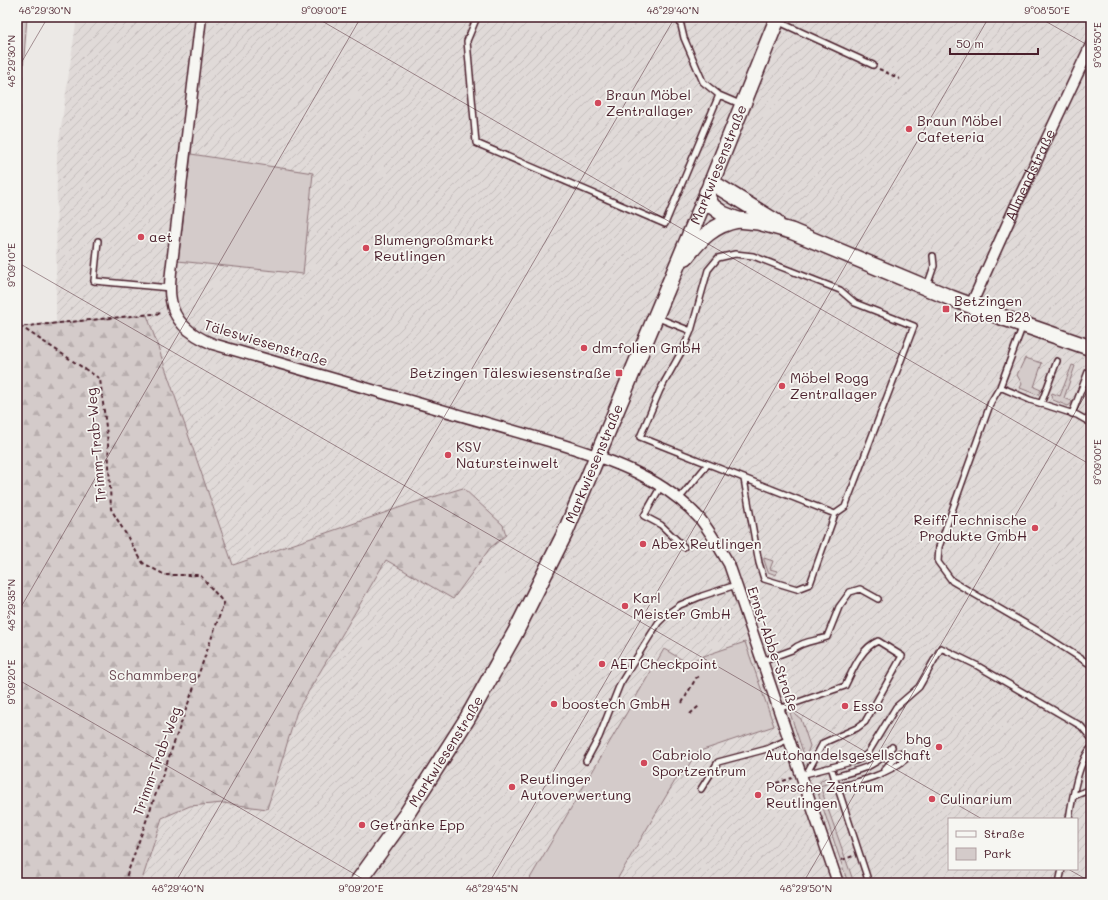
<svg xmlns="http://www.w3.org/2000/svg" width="1108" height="900" viewBox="0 0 1108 900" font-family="Mali,sans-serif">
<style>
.industrial{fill:url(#industrial-furrows);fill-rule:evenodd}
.green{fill:#d4cbca;stroke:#8f757a}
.forest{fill:url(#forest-firs);stroke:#8f757a}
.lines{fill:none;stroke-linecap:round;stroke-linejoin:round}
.lane-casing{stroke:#4a1f2b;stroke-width:8}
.street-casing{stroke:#4a1f2b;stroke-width:13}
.secondary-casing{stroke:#4a1f2b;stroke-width:18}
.path{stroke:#4a1f2b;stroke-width:2;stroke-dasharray:4 3;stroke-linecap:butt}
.lane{stroke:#f6f6f2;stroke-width:5}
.street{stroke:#f6f6f2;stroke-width:10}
.secondary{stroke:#f6f6f2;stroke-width:15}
.ticks{fill:none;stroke:#4a1f2b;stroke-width:1;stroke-opacity:0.45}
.poi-dot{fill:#d1495b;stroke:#f6f6f2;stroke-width:1.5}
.labels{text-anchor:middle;stroke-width:3.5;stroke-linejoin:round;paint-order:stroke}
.poi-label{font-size:14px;fill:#4a1f2b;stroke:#f6f6f2;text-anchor:start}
.street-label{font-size:14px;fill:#4a1f2b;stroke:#f6f6f2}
.park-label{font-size:14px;fill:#6c4a53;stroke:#f6f6f2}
.neatline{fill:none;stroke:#4a1f2b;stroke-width:1.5}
.ticks-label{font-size:10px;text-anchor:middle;fill:#4a1f2b}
</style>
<defs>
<pattern id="industrial-furrows" width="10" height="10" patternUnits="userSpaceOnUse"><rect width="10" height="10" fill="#e0dad8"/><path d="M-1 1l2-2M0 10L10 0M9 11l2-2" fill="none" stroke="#c2bbba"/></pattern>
<pattern id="forest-firs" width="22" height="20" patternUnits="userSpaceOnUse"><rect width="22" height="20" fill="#d4cbca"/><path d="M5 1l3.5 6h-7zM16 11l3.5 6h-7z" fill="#b8aeae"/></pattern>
</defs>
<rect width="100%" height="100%" fill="#ece9e6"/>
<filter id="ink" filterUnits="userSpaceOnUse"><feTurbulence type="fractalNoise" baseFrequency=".025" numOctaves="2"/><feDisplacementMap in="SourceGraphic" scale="8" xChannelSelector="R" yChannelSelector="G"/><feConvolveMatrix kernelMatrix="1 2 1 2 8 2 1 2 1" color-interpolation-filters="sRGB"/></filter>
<g filter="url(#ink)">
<path class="industrial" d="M 77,17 L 1091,17 L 1091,883 L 17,883 L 17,327 L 56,323 L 57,155 ZM 949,819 L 1077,819 L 1077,869 L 949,869 Z"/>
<path class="green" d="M 17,17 L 27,17 L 17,149 Z
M 191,154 L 313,173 L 303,274 L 178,261 Z
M 17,200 L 20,326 L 17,327 Z
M 1025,358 L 1042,363 L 1034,387 L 1041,390 L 1038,395 L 1020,388 L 1022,384 L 1017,375 Z
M 1072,365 L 1075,366 L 1064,398 L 1072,401 L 1071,404 L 1068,406 L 1053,400 L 1051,397 L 1052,393 L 1060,396 Z
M 764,558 L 773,561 L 770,569 L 777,571 L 776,575 L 768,572 L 764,560 Z
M 745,642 L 774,726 L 697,752 L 682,776 L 679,774 L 615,883 L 534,883 L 529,880 L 664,649 L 686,662 Z
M 792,712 L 801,719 L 810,746 L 806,756 L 804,755 L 790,713 Z
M 826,778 L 829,783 L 820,786 L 854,883 L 848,883 L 817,790 L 821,780 Z"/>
<path class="forest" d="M 147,315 L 233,565 L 413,503 L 463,488 L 503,525 L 506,535 L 490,548 L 453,599 L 386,560 L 297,711 L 267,809 L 223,803 L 190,806 L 162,818 L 141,883 L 17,883 L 17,327 Z"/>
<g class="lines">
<defs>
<path id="lane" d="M 477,17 L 467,41 L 476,143 L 665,224 L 719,95
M 679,17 L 684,38 L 703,82 L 719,95 L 740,104
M 777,21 L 873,65
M 98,241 L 94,281 L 170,288
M 927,286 L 934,266 L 933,256
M 658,318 L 691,331 L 684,347 L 660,390 L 640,437 L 835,514
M 1023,325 L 1000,387 L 991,402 L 939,547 L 938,562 L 952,581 L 1038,631 L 1091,665
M 691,331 L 708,270 L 718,258 L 735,254 L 753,256 L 840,290 L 855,303 L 914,326 L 845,507 L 835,514 L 810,584 L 797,589 L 764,579 L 759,563 L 744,479
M 1000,387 L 1030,400 L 1077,415 L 1091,423
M 1041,404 L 1057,361
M 1072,414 L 1088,372
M 661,486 L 644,516 L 661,525 L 684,547
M 679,499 L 708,464
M 762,661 L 792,650 C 802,641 816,641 827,637 L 839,607 L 850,592 L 860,589 L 878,599
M 778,709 L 845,686 C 853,670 861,648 878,641 L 902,656 L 865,722 L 857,728 L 823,743 L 807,773
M 586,761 L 599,737 L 620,684 L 658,623 L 667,614 L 680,605 L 702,596 L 736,585
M 831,767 L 869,883
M 884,770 L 899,753
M 801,775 L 855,761 L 862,758 L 868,753 L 896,707 L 919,687 L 941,648 L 976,665 L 1081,726 L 1091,738
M 834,777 C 858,770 876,768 892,747
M 837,787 C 862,781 886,775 906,759
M 701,789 L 718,762 L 767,749 L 789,739
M 1074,796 L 1091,789
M 1069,819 C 1072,799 1078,762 1091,748
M 1059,883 L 1062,869"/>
<g id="street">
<path d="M 201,17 L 171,272 C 170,281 169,291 171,300 C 174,323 193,336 213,344 L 563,445 C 614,461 665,479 701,520 C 712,534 720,549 729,564 L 838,883"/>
<path id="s1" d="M 971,305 L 1020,196 L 1091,45"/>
</g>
<g id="secondary">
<path d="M 711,182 L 776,222"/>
<path d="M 707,192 L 708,198 L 712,206 L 723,214 L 738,220 L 758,222 L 791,231 L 951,298 L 1007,319 L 1091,348"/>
<path d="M 686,257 C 700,239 714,224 738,220"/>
<path id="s2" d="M 357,883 L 406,815 L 467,719 L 515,633 L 565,533 L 704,201 L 778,17"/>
</g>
</defs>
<use href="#lane" class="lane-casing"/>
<use href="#street" class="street-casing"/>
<use href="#secondary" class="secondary-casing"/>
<path class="path" d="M 879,69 L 900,79
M 20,326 L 100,379 L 108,443 L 111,509 L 143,563 L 165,575 L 200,575 L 224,603 L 124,883
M 17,327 L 163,313
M 682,703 L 696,678 L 701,675
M 690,714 L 699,706
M 772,788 L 774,784 L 792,778
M 842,860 L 853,856"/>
<use href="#lane" class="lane"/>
<use href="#street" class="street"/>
<use href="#secondary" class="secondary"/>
</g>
</g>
<path class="ticks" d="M 315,17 L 1091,465M 1038,17 L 1091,47M 17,70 L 48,17M 17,262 L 982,819M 17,614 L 361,17M 17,679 L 370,883M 1068,869 L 1091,882M 175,883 L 675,17M 489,883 L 989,17M 803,883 L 1091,385"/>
<g class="poi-dot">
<circle cx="598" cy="103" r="4"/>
<circle cx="909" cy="129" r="4"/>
<circle cx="141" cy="237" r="4"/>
<circle cx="366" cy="248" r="4"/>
<rect x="942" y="305" width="8" height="8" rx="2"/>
<circle cx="584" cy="348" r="4"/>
<rect x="615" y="369" width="8" height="8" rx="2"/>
<circle cx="782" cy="386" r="4"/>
<circle cx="448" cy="455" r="4"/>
<circle cx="1035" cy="528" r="4"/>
<circle cx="643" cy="544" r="4"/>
<circle cx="625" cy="606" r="4"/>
<circle cx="602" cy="664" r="4"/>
<circle cx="554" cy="704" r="4"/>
<circle cx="845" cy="706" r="4"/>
<circle cx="939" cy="747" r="4"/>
<circle cx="644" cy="763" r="4"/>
<circle cx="512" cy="787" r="4"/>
<circle cx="758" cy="795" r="4"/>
<circle cx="932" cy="799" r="4"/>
<circle cx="362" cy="825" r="4"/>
</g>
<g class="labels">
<g class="poi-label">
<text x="606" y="100">Braun Möbel<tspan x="606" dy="16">Zentrallager</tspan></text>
<text x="917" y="126">Braun Möbel<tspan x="917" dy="16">Cafeteria</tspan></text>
<text x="149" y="242">aet</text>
<text x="374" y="245">Blumengroßmarkt<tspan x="374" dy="16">Reutlingen</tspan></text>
<text x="954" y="306">Betzingen<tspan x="954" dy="16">Knoten B28</tspan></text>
<text x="592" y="353">dm-folien GmbH</text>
<text x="611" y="378" text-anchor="end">Betzingen Täleswiesenstraße</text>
<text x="790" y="383">Möbel Rogg<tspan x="790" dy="16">Zentrallager</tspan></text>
<text x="456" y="452">KSV<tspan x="456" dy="16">Natursteinwelt</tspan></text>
<text x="1027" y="525" text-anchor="end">Reiff Technische<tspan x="1027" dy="16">Produkte GmbH</tspan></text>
<text x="651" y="549">Abex Reutlingen</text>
<text x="633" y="603">Karl<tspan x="633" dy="16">Meister GmbH</tspan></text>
<text x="610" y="669">AET Checkpoint</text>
<text x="562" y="709">boostech GmbH</text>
<text x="853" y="711">Esso</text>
<text x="931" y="744" text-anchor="end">bhg<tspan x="931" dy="16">Autohandelsgesellschaft</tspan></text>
<text x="652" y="760">Cabriolo<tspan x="652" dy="16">Sportzentrum</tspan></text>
<text x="520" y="784">Reutlinger<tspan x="520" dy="16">Autoverwertung</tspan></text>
<text x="766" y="792">Porsche Zentrum<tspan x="766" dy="16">Reutlingen</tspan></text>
<text x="940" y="804">Culinarium</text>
<text x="370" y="830">Getränke Epp</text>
</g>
<g class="street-label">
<text dy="5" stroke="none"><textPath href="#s2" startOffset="807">Markwiesenstraße</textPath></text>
<text dy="5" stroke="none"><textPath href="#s1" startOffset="143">Allmendstraße</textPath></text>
<text transform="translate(266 343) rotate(17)" y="5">Täleswiesenstraße</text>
<text transform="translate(96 445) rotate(-95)" y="5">Trimm-Trab-Weg</text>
<text dy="5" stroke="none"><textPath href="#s2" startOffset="483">Markwiesenstraße</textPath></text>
<text transform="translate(773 649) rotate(71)" y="5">Ernst-Abbe-Straße</text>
<text dy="5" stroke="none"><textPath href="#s2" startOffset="159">Markwiesenstraße</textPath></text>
<text transform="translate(157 761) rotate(-70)" y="5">Trimm-Trab-Weg</text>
</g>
<g class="park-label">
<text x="153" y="680">Schammberg</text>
</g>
</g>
<rect width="1108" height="900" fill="none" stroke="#f6f6f2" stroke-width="44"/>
<rect x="948" y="818" width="130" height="52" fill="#f6f6f2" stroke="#b1a0a2"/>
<rect x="956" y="831" width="20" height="6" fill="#f6f6f2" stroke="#b1a0a2"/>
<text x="984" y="838" font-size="12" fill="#4a1f2b">Straße</text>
<rect x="956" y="848" width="20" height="12" fill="#d4cbca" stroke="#b1a0a2"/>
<text x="984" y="858" font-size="12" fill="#4a1f2b">Park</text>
<path d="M950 48v6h88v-6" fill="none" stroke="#4a1f2b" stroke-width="2"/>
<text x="956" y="48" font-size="12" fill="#4a1f2b" stroke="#f6f6f2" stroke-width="3" paint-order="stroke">50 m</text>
<rect x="22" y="22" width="1064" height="856" class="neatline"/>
<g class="ticks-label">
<text x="45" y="14">48°29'30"N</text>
<text x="324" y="14">9°09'00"E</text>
<text x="673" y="14">48°29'40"N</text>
<text x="1047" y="14">9°08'50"E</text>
<text transform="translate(1097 45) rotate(-90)" y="4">9°08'50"E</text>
<text transform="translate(11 61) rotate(-90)" y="4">48°29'30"N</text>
<text transform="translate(11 265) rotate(-90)" y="4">9°09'10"E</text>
<text transform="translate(1097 462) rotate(-90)" y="4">9°09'00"E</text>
<text transform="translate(11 605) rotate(-90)" y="4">48°29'35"N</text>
<text transform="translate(11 682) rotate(-90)" y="4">9°09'20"E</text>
<text x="178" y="892">48°29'40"N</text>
<text x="361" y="892">9°09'20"E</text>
<text x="492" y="892">48°29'45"N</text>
<text x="806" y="892">48°29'50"N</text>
</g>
</svg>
